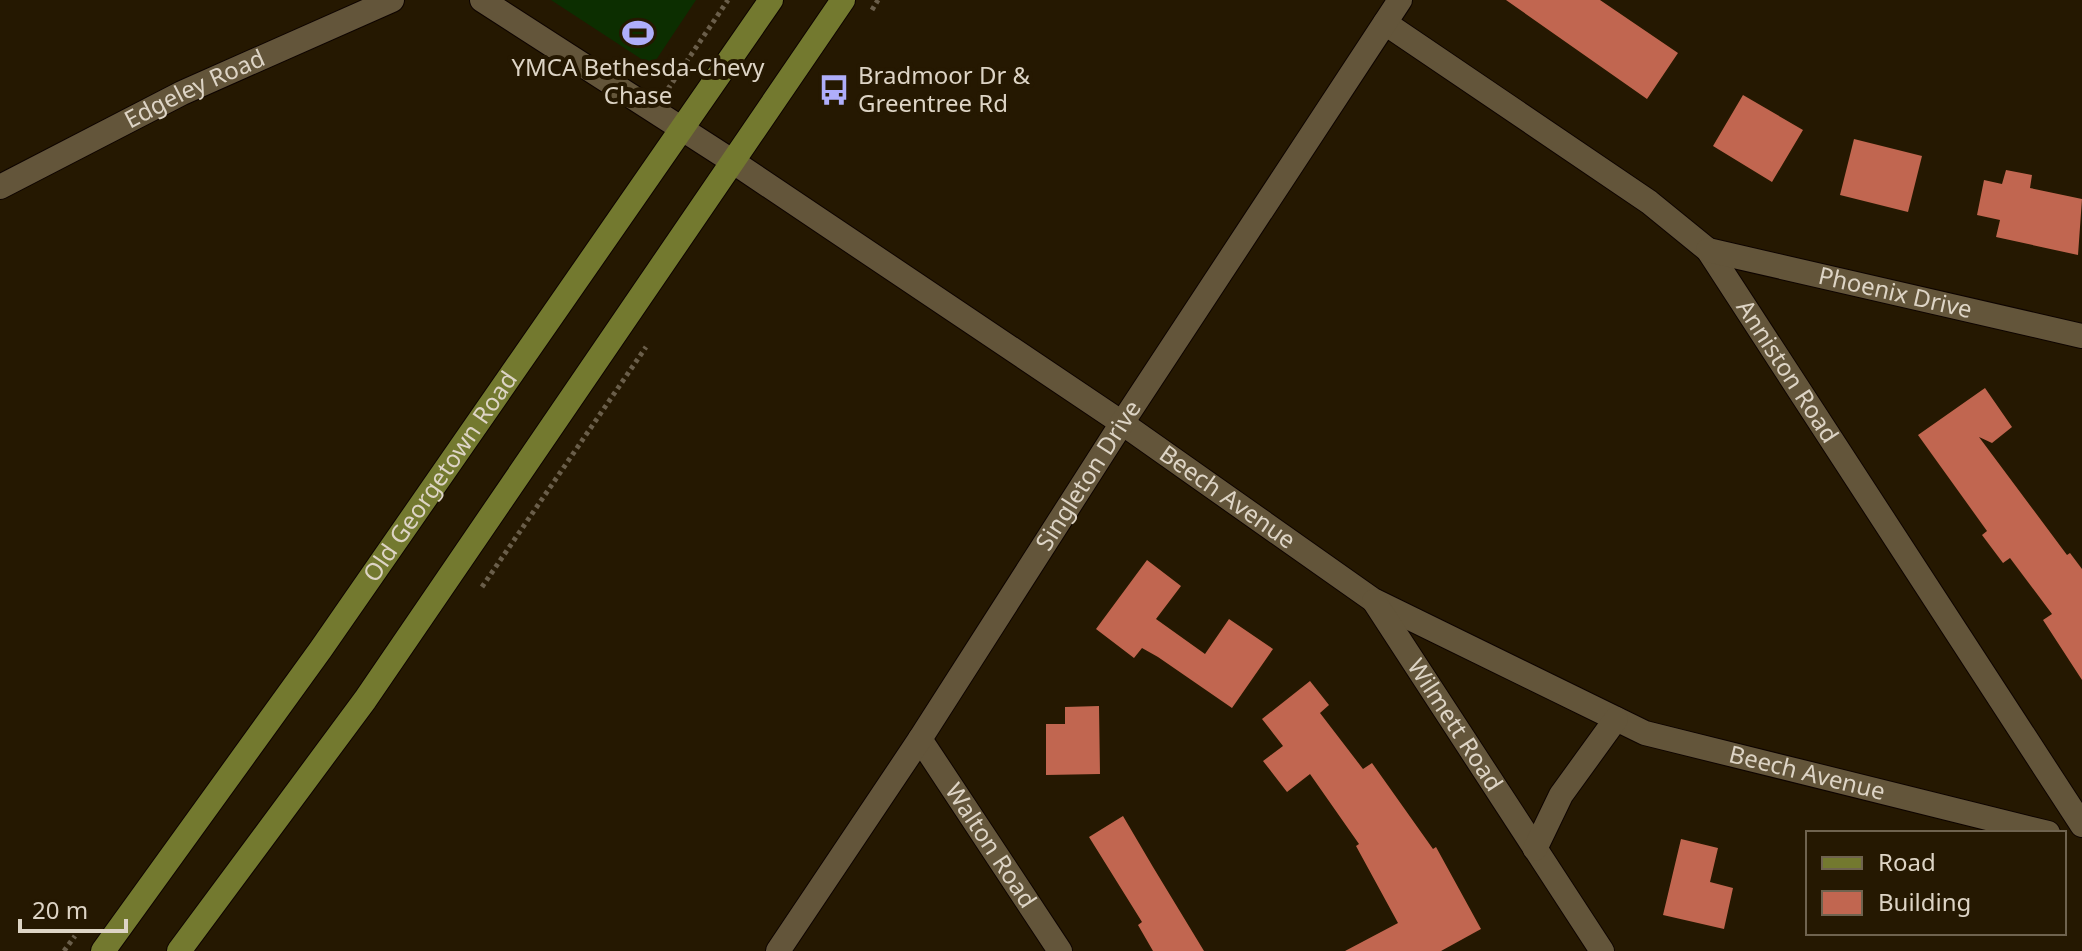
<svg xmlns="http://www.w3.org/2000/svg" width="2082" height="951" viewBox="0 0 2082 951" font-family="'Noto Sans',sans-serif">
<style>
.green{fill:#0c2e00}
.building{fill:#c16650}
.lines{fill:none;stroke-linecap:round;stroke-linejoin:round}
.minor-casing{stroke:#0e0400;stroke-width:26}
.major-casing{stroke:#0e0400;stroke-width:26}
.path{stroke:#6a5e4a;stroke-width:5;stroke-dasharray:4 4;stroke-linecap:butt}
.minor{stroke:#63553a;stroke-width:24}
.major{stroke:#73792f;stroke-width:24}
.labels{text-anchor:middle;stroke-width:8;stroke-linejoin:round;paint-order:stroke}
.poi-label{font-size:24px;fill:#ddd4c5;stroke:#251801}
.street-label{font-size:24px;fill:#ddd4c5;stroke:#251801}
</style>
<rect width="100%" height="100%" fill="#251801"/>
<path class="green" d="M 551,0 L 696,0 L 652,66 Z"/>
<path class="building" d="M 1506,0 L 1600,0 L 1678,53 L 1647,99 Z
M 1743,95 L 1803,130 L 1772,182 L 1713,146 Z
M 1854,139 L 1922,156 L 1908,212 L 1840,195 Z
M 2006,170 L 2032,175 L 2030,188 L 2082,199 L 2078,255 L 1996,237 L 2000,220 L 1977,215 L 1984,180 L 2002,184 Z
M 1985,388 L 2012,427 L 1992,443 L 1979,437 L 2067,555 L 2070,553 L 2082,569 L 2082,680 L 2043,620 L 2052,614 L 2010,558 L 2003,563 L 1982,535 L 1987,531 L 1918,435 Z
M 1147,560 L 1181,586 L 1156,619 L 1205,654 L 1229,619 L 1273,649 L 1232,708 L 1158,657 L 1142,648 L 1134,658 L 1096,629 Z
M 1310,681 L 1329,705 L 1320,713 L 1363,769 L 1372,763 L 1433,849 L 1436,847 L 1481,929 L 1441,951 L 1345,951 L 1398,923 L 1356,846 L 1359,844 L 1310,774 L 1287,792 L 1263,761 L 1283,746 L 1262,719 Z
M 1099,706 L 1100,774 L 1046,775 L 1046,724 L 1065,724 L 1065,707 Z
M 1123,816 L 1153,867 L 1204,951 L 1153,951 L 1138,925 L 1142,922 L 1089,837 Z
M 1681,839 L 1718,848 L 1710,882 L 1733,888 L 1724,929 L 1663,915 Z"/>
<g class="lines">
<defs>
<g id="minor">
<path id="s1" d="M 482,0 L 735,163 L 1122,423 L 1373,600 L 1645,733 L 2048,833"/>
<path id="s2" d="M 1385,23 L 1649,202 L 1708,250 L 2082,825"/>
<path id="s3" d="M 0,187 L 182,93 L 392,0"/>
<path id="s4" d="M 1708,250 L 2082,336"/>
<path id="s5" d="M 1374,601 L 1602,951"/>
<path id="s6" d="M 920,739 L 1060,951"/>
<path d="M 1535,849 L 1561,795 L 1616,719"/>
<path id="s7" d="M 778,951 L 920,739 L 1122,423 L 1400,0"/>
</g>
<g id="major">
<path id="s8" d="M 103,951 L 321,649 L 771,0"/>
<path d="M 179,951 L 365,700 L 843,0"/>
</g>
</defs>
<use href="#minor" class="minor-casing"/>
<use href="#major" class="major-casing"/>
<path class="path" d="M 872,10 L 878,0
M 668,89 L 728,0
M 482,587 L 646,347
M 64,951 L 75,936"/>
<use href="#minor" class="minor"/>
<use href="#major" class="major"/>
</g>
<defs>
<symbol id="stadium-bare" viewBox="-9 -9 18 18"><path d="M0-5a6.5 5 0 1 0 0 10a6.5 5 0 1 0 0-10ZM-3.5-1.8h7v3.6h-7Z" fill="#afaefa" stroke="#251801" stroke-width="2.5" paint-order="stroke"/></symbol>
<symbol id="bus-bare" viewBox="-9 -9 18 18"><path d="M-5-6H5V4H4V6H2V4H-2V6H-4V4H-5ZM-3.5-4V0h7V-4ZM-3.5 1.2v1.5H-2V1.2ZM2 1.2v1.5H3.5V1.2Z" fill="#afaefa" stroke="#251801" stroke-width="2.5" paint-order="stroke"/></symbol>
</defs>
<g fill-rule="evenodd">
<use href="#stadium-bare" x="616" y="11" width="44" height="44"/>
<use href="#bus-bare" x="812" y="68" width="44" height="44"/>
</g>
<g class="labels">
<g class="poi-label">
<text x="638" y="76">YMCA Bethesda-Chevy<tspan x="638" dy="28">Chase</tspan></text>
<text x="858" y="84" text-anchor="start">Bradmoor Dr &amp;<tspan x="858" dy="28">Greentree Rd</tspan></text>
</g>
<g class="street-label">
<text dy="8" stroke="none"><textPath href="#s3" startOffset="218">Edgeley Road</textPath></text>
<text dy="8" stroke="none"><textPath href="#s4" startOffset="192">Phoenix Drive</textPath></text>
<text dy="8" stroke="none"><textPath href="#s2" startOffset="540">Anniston Road</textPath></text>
<text dy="8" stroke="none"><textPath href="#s7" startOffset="568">Singleton Drive</textPath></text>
<text dy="8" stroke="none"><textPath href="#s8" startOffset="582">Old Georgetown Road</textPath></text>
<text dy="8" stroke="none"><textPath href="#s1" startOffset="896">Beech Avenue</textPath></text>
<text dy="8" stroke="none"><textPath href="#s5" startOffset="148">Wilmett Road</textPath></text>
<text dy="8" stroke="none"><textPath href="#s1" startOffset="1544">Beech Avenue</textPath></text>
<text dy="8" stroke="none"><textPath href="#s6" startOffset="128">Walton Road</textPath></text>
</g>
</g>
<rect x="1806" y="831" width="260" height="104" fill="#251801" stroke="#6f634f" stroke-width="2"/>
<rect x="1822" y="857" width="40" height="12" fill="#73792f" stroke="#6f634f" stroke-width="2"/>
<text x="1878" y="871" font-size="24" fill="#ddd4c5">Road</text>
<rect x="1822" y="891" width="40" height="24" fill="#c16650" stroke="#6f634f" stroke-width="2"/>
<text x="1878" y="911" font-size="24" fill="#ddd4c5">Building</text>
<path d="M20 919v12h106v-12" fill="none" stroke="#ddd4c5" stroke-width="4"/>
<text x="32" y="919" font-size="24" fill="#ddd4c5" stroke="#251801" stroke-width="6" paint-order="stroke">20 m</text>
</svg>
